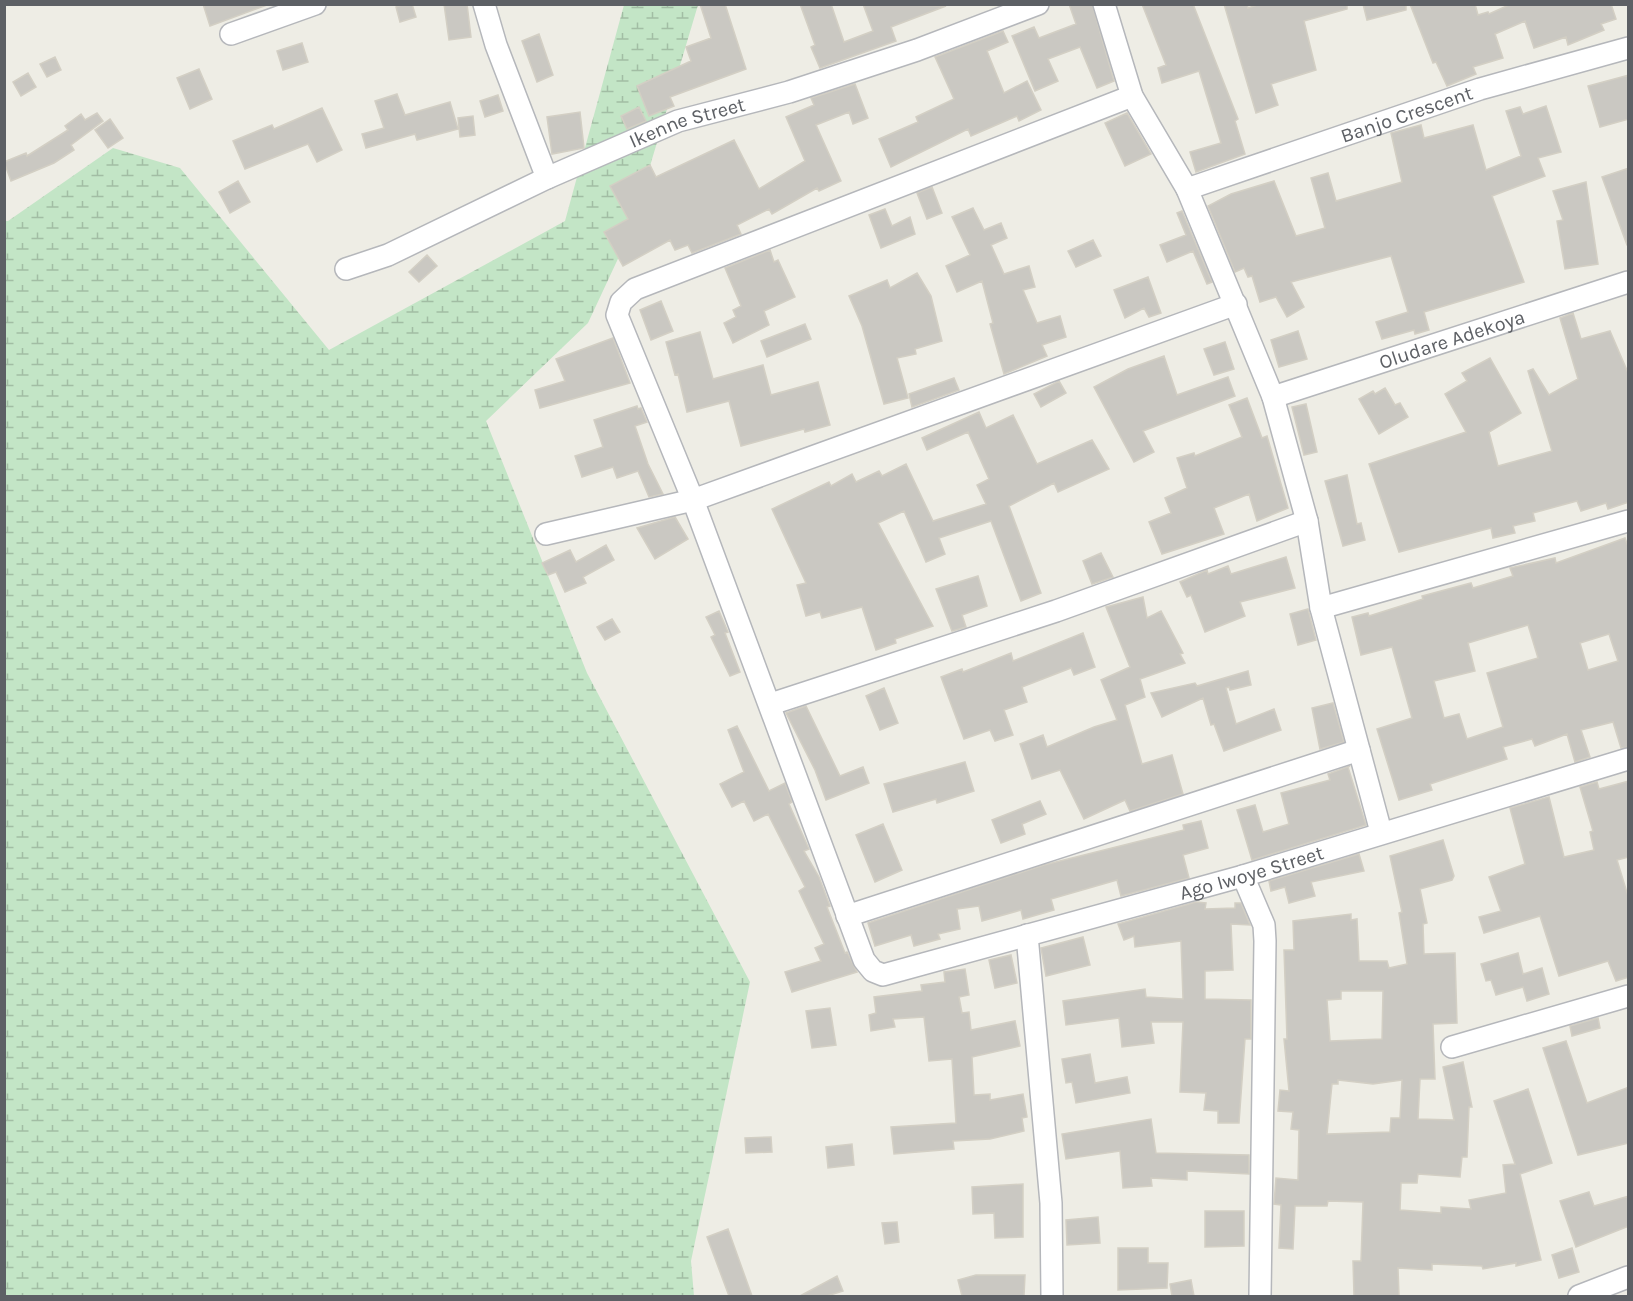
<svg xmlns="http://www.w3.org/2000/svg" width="1633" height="1301" viewBox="0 0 1633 1301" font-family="Karla,sans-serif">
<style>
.wetland{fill:url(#wetland-marsh)}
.building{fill:#cac8c2;stroke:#d3cfc4;stroke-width:1.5;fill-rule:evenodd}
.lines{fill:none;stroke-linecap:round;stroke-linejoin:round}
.minor-casing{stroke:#b5b7bb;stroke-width:24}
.minor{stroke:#fff;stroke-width:21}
.labels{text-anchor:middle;stroke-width:5;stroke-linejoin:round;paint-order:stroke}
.street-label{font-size:20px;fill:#5d6065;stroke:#fff}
</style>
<defs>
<pattern id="wetland-marsh" width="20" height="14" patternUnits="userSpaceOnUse" patternTransform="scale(1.5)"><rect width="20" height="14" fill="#c3e5c6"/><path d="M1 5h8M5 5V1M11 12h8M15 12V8" fill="none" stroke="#a2bda4"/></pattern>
</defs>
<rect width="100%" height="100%" fill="#eeede5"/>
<path class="wetland" d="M 624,5 L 698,5 L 630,233 L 588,323 L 486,421 L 587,673 L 750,982 L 691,1261 L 694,1296 L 5,1296 L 4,221 L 8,221 L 113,148 L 180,168 L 329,350 L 565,221 Z"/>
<path class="building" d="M 203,4 L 267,4 L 267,5 L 210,26 Z
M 404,4 L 412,4 L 416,17 L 400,22 L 396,7 Z
M 444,4 L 467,4 L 471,37 L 449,40 Z
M 700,4 L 725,4 L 746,69 L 670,97 L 674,106 L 649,116 L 637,86 L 691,61 L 686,47 L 711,38 Z
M 800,4 L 831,4 L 844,42 L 873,31 L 863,4 L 946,6 L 891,27 L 896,41 L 820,68 L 811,47 L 815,45 Z
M 1069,4 L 1092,4 L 1114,81 L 1097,88 L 1080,47 L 1048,59 L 1058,81 L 1035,91 L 1012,36 L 1034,27 L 1039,38 L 1076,24 Z
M 1142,4 L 1193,4 L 1238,119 L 1235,121 L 1245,154 L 1196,172 L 1190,152 L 1221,143 L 1199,71 L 1162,83 L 1158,68 L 1166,65 Z
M 1224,4 L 1247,4 L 1248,8 L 1260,4 L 1347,4 L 1347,9 L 1304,21 L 1316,70 L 1271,84 L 1278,105 L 1256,113 Z
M 1363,4 L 1406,4 L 1406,10 L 1367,20 Z
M 1410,4 L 1475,4 L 1478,15 L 1488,12 L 1489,14 L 1511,4 L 1611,4 L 1616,19 L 1601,24 L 1604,30 L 1568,45 L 1566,37 L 1534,48 L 1525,21 L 1495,34 L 1503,58 L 1473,67 L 1476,74 L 1447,86 L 1436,62 L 1433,63 Z
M 1003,31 L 1008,42 L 987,51 L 1004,93 L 1027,81 L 1041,110 L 1019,121 L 1017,116 L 971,136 L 968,129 L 891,167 L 879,139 L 918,122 L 916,117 L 954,99 L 935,57 Z
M 539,34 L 553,75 L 537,82 L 522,41 Z
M 302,43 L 308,62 L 283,70 L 277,51 Z
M 55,57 L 61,70 L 47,77 L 40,64 Z
M 199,69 L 212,99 L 190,109 L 177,78 Z
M 28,73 L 36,87 L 21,96 L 13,82 Z
M 1629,75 L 1629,119 L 1600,127 L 1588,86 Z
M 855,84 L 868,118 L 853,124 L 849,112 L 816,125 L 841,181 L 819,191 L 817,188 L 772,214 L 769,209 L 737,225 L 741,234 L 692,253 L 688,245 L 675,250 L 670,240 L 623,266 L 604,232 L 628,219 L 610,186 L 650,165 L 656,177 L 734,140 L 759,189 L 805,161 L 786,117 L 814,105 L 811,98 Z
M 397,94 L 405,115 L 450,102 L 458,129 L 417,140 L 415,134 L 366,148 L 362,134 L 384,128 L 375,101 Z
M 498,95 L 503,111 L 485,117 L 480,101 Z
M 1546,106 L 1561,152 L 1538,158 L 1545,176 L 1492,196 L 1524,282 L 1424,312 L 1429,330 L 1415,334 L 1414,330 L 1382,339 L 1376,322 L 1408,312 L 1391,256 L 1291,282 L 1304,307 L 1287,317 L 1276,297 L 1260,302 L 1252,276 L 1248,277 L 1244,268 L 1235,272 L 1208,206 L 1231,194 L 1274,181 L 1296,236 L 1325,228 L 1311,178 L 1328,173 L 1336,201 L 1402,182 L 1391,133 L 1421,125 L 1424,138 L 1473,125 L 1486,170 L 1521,156 L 1506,111 L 1520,107 L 1523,114 Z
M 639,107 L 646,121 L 627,129 L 621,116 Z
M 322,108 L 342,150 L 317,162 L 308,144 L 245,169 L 233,141 L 272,125 L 274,129 Z
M 580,112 L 584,148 L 552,154 L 547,117 Z
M 97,113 L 103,121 L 71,145 L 74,150 L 54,163 L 11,181 L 4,162 L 26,153 L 27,156 L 68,130 L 65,126 L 81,114 L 85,120 Z
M 1127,113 L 1151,154 L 1125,166 L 1105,123 Z
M 473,116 L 475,135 L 460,137 L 458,118 Z
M 110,119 L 123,138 L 108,148 L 95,130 Z
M 1629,168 L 1629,245 L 1627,245 L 1602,177 Z
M 238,181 L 250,202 L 230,213 L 219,192 Z
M 1586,182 L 1598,264 L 1565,269 L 1557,221 L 1563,220 L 1553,191 Z
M 932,187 L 942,213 L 927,219 L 917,193 Z
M 973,208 L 984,230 L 1001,223 L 1007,238 L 991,245 L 1004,274 L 1029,266 L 1035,287 L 1023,290 L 1037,323 L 1060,316 L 1066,337 L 1042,345 L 1047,356 L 1004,374 L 990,324 L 993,323 L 982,281 L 957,292 L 946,266 L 970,255 L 952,217 Z
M 885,209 L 892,226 L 910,217 L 915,234 L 881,248 L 869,215 Z
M 1182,211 L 1212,282 L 1207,284 L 1193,251 L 1167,262 L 1160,245 L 1186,235 L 1177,213 Z
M 1093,240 L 1101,256 L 1076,267 L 1068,251 Z
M 770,250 L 774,262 L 778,260 L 795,297 L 764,311 L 769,325 L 733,343 L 724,323 L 736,317 L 733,310 L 741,306 L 725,268 Z
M 427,255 L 437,266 L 419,282 L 409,272 Z
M 917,273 L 931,296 L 942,341 L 915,349 L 916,354 L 897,358 L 908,398 L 884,404 L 862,326 L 849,296 L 887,280 L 890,288 Z
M 1148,277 L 1161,313 L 1149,317 L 1144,308 L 1125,318 L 1114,290 Z
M 661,301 L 673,331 L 651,340 L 640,310 Z
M 1573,313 L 1581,339 L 1610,331 L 1629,375 L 1629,502 L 1608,509 L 1606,503 L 1581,511 L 1577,501 L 1533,513 L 1535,521 L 1513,526 L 1515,533 L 1493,538 L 1491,528 L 1399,552 L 1369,464 L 1466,432 L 1445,394 L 1467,381 L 1462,373 L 1490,358 L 1521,413 L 1489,432 L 1498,466 L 1552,451 L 1528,371 L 1533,369 L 1549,395 L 1578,379 L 1560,318 Z
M 805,324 L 811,339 L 767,357 L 761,341 Z
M 1298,331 L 1307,359 L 1279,367 L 1271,340 Z
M 700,332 L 713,379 L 763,365 L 771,395 L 818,382 L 830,425 L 805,432 L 804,429 L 741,446 L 729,401 L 687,412 L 678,374 L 675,375 L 666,342 Z
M 613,338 L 630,383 L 540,408 L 535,390 L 565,381 L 556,359 Z
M 1225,342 L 1234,369 L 1214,375 L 1204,349 Z
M 1164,356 L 1177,395 L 1228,377 L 1235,396 L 1143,431 L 1154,452 L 1134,462 L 1094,387 L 1128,369 Z
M 954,378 L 959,390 L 912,407 L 909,394 Z
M 1059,381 L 1066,393 L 1041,407 L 1034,394 Z
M 1385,388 L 1395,405 L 1400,403 L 1408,417 L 1379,434 L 1359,399 L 1373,391 L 1375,394 Z
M 1247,398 L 1262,438 L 1267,436 L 1288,508 L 1257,521 L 1249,494 L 1214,508 L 1224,534 L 1162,554 L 1149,522 L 1171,513 L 1165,498 L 1187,488 L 1177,458 L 1194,453 L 1195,456 L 1242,437 L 1229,405 Z
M 1306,404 L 1317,452 L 1304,455 L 1292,407 Z
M 637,406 L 638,409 L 641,408 L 647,422 L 635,426 L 648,464 L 663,494 L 649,497 L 638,471 L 617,478 L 613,467 L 582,477 L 575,456 L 603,447 L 594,420 Z
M 979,412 L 986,428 L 1013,415 L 1037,464 L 1092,440 L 1109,469 L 1058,492 L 1054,483 L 1009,506 L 1041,593 L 1021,601 L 991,521 L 939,538 L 945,554 L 926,562 L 904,511 L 878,523 L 933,626 L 895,639 L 896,643 L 876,650 L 862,607 L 822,618 L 820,612 L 806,616 L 797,585 L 806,583 L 772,509 L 829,482 L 831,486 L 852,474 L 856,482 L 879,471 L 882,476 L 906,464 L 933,521 L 986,504 L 977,485 L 989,479 L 968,432 L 927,450 L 922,438 Z
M 1347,475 L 1357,524 L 1361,523 L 1365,540 L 1343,546 L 1325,481 Z
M 675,517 L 688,539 L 655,559 L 637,528 Z
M 1625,538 L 1629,549 L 1629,747 L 1621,748 L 1613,722 L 1581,730 L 1590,757 L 1575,762 L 1567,734 L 1535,746 L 1532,739 L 1503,747 L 1507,759 L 1430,784 L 1432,790 L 1399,800 L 1377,729 L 1412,718 L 1392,647 L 1361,655 L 1352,617 L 1368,613 L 1369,616 L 1423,599 L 1422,596 L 1471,583 L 1473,588 L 1513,576 L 1510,568 L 1555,558 L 1556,563 ZM 1528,625 L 1538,658 L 1487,673 L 1503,727 L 1467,739 L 1459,714 L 1444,718 L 1434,681 L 1475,671 L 1468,643 ZM 1609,634 L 1618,661 L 1588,670 L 1580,643 Z
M 606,545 L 614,560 L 583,577 L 586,583 L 565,592 L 556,572 L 548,575 L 542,563 L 570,550 L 576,562 Z
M 1101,553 L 1113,577 L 1092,584 L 1083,561 Z
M 1286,557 L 1295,588 L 1240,602 L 1245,616 L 1205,632 L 1191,595 L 1187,597 L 1180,582 L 1207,570 L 1208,574 L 1228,566 L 1231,574 Z
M 978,576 L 987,606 L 962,615 L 966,627 L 952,631 L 936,589 Z
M 1143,597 L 1147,618 L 1161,611 L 1183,653 L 1180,654 L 1185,663 L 1140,679 L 1145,697 L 1125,705 L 1142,764 L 1172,755 L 1183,794 L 1130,811 L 1125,800 L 1084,819 L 1060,770 L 1032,779 L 1020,744 L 1043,735 L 1047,747 L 1094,727 L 1117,720 L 1101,680 L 1130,667 L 1106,607 Z
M 1308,609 L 1316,640 L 1298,645 L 1290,614 Z
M 719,611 L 728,632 L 725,633 L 740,672 L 730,676 L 711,637 L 715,635 L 706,617 Z
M 612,619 L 620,632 L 605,640 L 597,627 Z
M 1083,633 L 1095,667 L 1074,675 L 1071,668 L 1022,687 L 1027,702 L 1004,710 L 1013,735 L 995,741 L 990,730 L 964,739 L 941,677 L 962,669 L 963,672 L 1011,653 L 1013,661 Z
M 1248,671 L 1251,685 L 1230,690 L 1229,687 L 1226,688 L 1236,724 L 1274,709 L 1281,730 L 1224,751 L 1214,724 L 1211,725 L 1203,698 L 1162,717 L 1151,693 L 1195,683 L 1197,686 Z
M 884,688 L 898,723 L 880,730 L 866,696 Z
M 1333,703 L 1344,742 L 1320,749 L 1312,708 Z
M 806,706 L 840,776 L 863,767 L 869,783 L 826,800 L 815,770 L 786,713 Z
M 737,726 L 769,791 L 785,783 L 792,802 L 789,804 L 809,849 L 804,851 L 819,877 L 830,906 L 827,907 L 845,953 L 847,952 L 857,972 L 792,992 L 785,972 L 821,961 L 815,948 L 824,944 L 799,891 L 805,887 L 768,814 L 754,821 L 744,801 L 732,807 L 720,784 L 744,772 L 728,730 Z
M 965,762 L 974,791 L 937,803 L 936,799 L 893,812 L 884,784 Z
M 1350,766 L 1348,767 L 1366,825 L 1252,860 L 1237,810 L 1255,805 L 1263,832 L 1289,824 L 1281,793 L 1330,780 L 1328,774 Z
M 1629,781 L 1629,857 L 1617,860 L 1629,899 L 1629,977 L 1616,981 L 1608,961 L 1559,976 L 1540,916 L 1484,933 L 1479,917 L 1501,911 L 1489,877 L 1525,864 L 1510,808 L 1549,797 L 1564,857 L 1594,850 L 1590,832 L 1593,831 L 1580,787 L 1597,782 L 1599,789 Z
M 1040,801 L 1046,814 L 1022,824 L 1025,834 L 1001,843 L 992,820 Z
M 1201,821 L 1208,848 L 1183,855 L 1189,878 L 1121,896 L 1117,880 L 1051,899 L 1054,910 L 1023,919 L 1021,910 L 982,921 L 979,906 L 957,909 L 960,929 L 938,934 L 940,939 L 914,946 L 911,935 L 875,946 L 868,923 L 1044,865 L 1184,830 L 1183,825 Z
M 883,824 L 902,870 L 875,882 L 856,835 Z
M 1443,840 L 1454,876 L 1452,880 L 1420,889 L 1427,923 L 1423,924 L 1424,954 L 1455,953 L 1457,1023 L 1433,1024 L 1435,1079 L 1420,1079 L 1418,1119 L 1454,1120 L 1443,1067 L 1463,1062 L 1472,1107 L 1469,1107 L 1467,1157 L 1462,1157 L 1460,1177 L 1418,1174 L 1417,1183 L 1401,1183 L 1400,1210 L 1441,1213 L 1441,1207 L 1471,1209 L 1469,1200 L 1506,1193 L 1503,1165 L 1515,1164 L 1494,1101 L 1528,1089 L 1552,1163 L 1520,1174 L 1541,1260 L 1516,1266 L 1516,1263 L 1483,1269 L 1482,1266 L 1432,1264 L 1432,1270 L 1398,1268 L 1399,1296 L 1354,1296 L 1353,1261 L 1361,1261 L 1363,1202 L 1328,1201 L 1327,1206 L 1295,1206 L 1293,1249 L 1279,1248 L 1281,1205 L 1274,1204 L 1276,1178 L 1298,1180 L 1299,1130 L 1291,1129 L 1293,1112 L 1278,1111 L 1280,1090 L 1289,1091 L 1284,1039 L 1287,1039 L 1284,950 L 1294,950 L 1293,921 L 1351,914 L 1351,920 L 1357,919 L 1359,961 L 1387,961 L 1389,968 L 1407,964 L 1399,913 L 1402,912 L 1390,856 ZM 1341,991 L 1383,991 L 1382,1039 L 1330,1041 L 1327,1000 L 1341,999 ZM 1338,1080 L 1373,1084 L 1402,1080 L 1400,1118 L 1391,1118 L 1390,1132 L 1327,1134 L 1332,1084 L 1338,1084 Z
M 1359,854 L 1364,871 L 1311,882 L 1315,896 L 1289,903 L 1285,887 L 1271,891 L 1269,881 Z
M 1196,902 L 1206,903 L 1205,909 L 1235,908 L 1235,903 L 1241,903 L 1250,925 L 1231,924 L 1233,970 L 1205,971 L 1205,999 L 1251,1000 L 1251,1039 L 1245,1039 L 1239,1123 L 1218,1123 L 1218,1111 L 1204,1110 L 1206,1093 L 1180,1092 L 1183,1022 L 1151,1022 L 1154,1043 L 1122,1047 L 1119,1018 L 1066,1025 L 1063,1001 L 1145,989 L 1146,997 L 1183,999 L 1181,941 L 1135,947 L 1134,936 L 1124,940 L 1118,924 Z
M 1083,937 L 1090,965 L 1046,976 L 1041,948 Z
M 1518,953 L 1523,974 L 1542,968 L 1549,994 L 1527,1001 L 1523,987 L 1496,995 L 1491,980 L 1486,981 L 1481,964 Z
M 1011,955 L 1017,983 L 995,988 L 989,960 Z
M 965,969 L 969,995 L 959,997 L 962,1013 L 969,1012 L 971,1030 L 1015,1021 L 1020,1046 L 972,1057 L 974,1095 L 990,1094 L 990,1100 L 1023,1094 L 1027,1117 L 1022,1118 L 1024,1131 L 990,1139 L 953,1141 L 954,1149 L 894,1154 L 891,1127 L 956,1123 L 952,1059 L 929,1061 L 924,1017 L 893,1019 L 895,1027 L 871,1031 L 869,1015 L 876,1013 L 874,997 L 922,991 L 921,985 L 945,982 L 944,972 Z
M 830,1008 L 836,1045 L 812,1048 L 806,1011 Z
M 1598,1018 L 1600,1028 L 1572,1036 L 1570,1026 Z
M 1566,1041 L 1587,1103 L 1629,1087 L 1629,1143 L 1578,1155 L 1543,1048 Z
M 1090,1054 L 1095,1083 L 1127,1077 L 1130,1093 L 1076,1103 L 1072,1082 L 1066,1083 L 1062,1059 Z
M 1151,1119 L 1156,1153 L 1249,1155 L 1249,1174 L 1187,1171 L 1187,1180 L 1151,1178 L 1152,1186 L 1123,1188 L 1120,1151 L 1066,1159 L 1062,1134 Z
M 771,1137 L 772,1152 L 746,1153 L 745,1138 Z
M 852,1144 L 854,1165 L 828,1168 L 826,1147 Z
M 1023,1184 L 1023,1237 L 995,1238 L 994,1213 L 973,1214 L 972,1187 Z
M 1589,1192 L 1594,1206 L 1629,1196 L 1629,1226 L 1576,1247 L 1560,1201 Z
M 1205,1211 L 1244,1211 L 1244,1246 L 1205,1247 Z
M 1098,1217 L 1100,1243 L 1067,1245 L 1066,1220 Z
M 897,1222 L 899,1242 L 885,1244 L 882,1223 Z
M 728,1229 L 752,1296 L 729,1296 L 707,1237 Z
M 1118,1248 L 1148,1248 L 1148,1263 L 1168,1263 L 1167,1288 L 1118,1290 Z
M 1572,1248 L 1579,1272 L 1559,1278 L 1552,1255 Z
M 976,1275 L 1025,1275 L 1024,1296 L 962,1296 L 958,1280 Z
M 837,1276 L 843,1291 L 827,1296 L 800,1296 Z
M 1191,1280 L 1194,1296 L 1172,1296 L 1170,1284 Z"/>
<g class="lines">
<defs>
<g id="minor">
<path d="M 484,4 L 496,45 L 547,178"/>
<path d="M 1104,4 L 1132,96 L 1187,189 L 1273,397 L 1307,521 L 1321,608 L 1381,832"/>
<path d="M 231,34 L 315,4"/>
<path id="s1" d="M 1132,96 L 635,289 L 621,302 L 617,315 L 693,500 L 864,960 L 873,971 L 883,975 L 1243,876 L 1628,759"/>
<path id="s2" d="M 1187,189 L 1480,89 L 1628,48"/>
<path id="s3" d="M 346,269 L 388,255 L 547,178 L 678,121 L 789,92 L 917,50 L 1038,4"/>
<path id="s4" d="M 1273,397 L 1628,282"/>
<path d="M 546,534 L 693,500 L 1236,304"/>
<path d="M 1321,608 L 1628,521"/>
<path d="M 771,704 L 1056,611 L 1307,521"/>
<path d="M 1243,876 L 1264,925 L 1265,941 L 1260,1296"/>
<path d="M 847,916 L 1359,750"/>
<path d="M 1027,935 L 1051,1203 L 1052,1296"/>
<path d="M 1452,1047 L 1628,996"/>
<path d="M 1579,1296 L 1628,1277"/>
</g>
</defs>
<use href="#minor" class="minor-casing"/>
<use href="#minor" class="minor"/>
</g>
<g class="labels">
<g class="street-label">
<text dy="7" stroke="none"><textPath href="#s2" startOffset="232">Banjo Crescent</textPath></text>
<text dy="7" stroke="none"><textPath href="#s3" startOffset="372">Ikenne Street</textPath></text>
<text dy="7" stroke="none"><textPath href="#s4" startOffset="188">Oludare Adekoya</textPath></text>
<text dy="7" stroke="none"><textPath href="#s1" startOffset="1664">Ago Iwoye Street</textPath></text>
</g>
</g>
<rect width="1633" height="1301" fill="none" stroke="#5d6065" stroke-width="12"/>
</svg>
